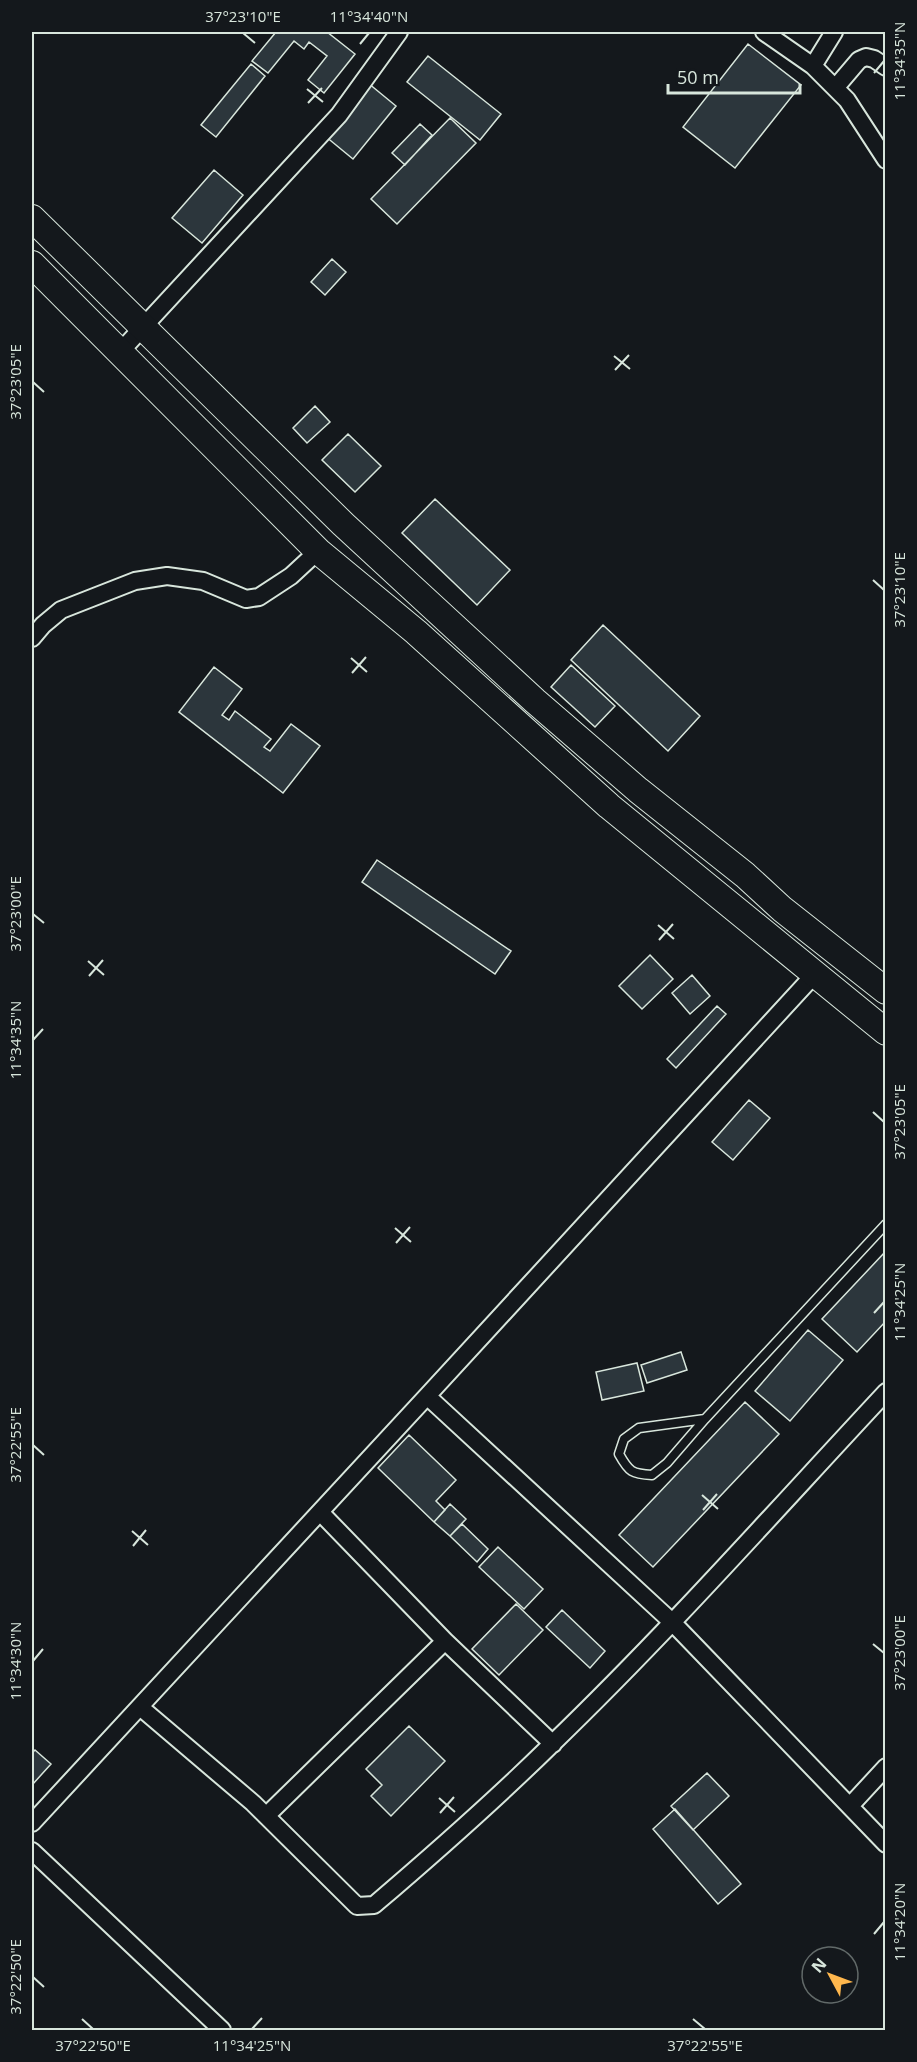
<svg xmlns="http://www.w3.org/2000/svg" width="917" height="2062" viewBox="0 0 917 2062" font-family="'Open Sans',sans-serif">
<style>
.building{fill:#2c363c;stroke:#d8e6dc;stroke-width:1.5}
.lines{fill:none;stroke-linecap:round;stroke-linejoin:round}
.service-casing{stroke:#d8e6dc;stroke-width:11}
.minor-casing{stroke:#d8e6dc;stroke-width:20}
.primary-casing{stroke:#d8e6dc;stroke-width:28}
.service{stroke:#14181c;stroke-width:8}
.minor{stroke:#14181c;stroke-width:16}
.primary{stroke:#14181c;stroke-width:26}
.ticks{fill:none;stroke:#d8e6dc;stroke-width:2}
.neatline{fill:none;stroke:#d8e6dc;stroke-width:2}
.ticks-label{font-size:15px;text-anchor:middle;fill:#d8e6dc}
</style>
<rect width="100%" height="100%" fill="#14181c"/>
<path class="building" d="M 276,32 L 327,32 L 355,54 L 324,93 L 308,80 L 327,56 L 309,42 L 304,49 L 294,41 L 268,73 L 252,61 Z
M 748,44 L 801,85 L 735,168 L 683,127 Z
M 428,56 L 501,114 L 480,140 L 407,82 Z
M 251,64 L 265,76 L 216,137 L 201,125 Z
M 368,83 L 396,106 L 353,159 L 325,136 Z
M 450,118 L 476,143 L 397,224 L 371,199 Z
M 420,124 L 432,135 L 405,165 L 392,153 Z
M 214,170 L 243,195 L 202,243 L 172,218 Z
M 332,259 L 346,272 L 325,295 L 311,282 Z
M 315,406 L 330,422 L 307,443 L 293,428 Z
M 348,434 L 381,466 L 355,492 L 322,460 Z
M 435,499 L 510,570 L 477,605 L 402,533 Z
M 603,625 L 700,716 L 668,751 L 571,660 Z
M 571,665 L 615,706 L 595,727 L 551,687 Z
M 214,667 L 242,689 L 222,715 L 229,720 L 235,711 L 271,739 L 264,747 L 270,751 L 291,724 L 320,746 L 283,793 L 179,712 Z
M 377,860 L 511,951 L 495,974 L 362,882 Z
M 650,955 L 673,979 L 642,1009 L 619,986 Z
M 692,975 L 710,996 L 690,1014 L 672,993 Z
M 717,1006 L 726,1014 L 676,1068 L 667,1059 Z
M 749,1100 L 770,1118 L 733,1160 L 712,1142 Z
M 886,1251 L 886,1321 L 857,1352 L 822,1319 Z
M 808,1330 L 843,1360 L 790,1421 L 755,1391 Z
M 681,1352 L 687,1370 L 647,1383 L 641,1365 Z
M 637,1363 L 644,1391 L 602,1400 L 596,1372 Z
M 745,1402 L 779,1434 L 653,1567 L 619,1535 Z
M 409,1435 L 456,1480 L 436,1501 L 445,1510 L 434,1522 L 378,1468 Z
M 450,1504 L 466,1519 L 450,1536 L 434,1522 Z
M 462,1524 L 488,1549 L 477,1562 L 450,1536 Z
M 498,1547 L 543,1589 L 524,1609 L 479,1567 Z
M 516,1604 L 543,1630 L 499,1675 L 472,1649 Z
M 562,1610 L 605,1651 L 590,1668 L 546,1627 Z
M 409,1726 L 445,1761 L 391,1816 L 371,1796 L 382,1785 L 366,1769 Z
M 35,1750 L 51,1764 L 32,1785 L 32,1753 Z
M 707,1773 L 729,1796 L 693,1830 L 671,1806 Z
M 675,1809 L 741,1884 L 718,1904 L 653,1829 Z"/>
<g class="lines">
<defs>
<path id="service" d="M 705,1419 L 886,1224
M 705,1419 L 667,1463 L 652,1475 C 632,1474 629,1472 619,1454 L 624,1439 L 639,1428 Z"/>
<path id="minor" d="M 764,32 L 813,66 L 847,100 L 886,160
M 813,66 L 834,32
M 836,87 L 859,60 L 866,57 L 874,59 L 886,67
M 120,352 L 339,115 L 399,32
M 32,638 L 43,625 L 61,610 L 135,581 L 167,576 L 203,581 L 246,599 L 259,597 L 291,576 L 318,551
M 427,1396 L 672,1622 L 886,1844
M 320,1512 L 445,1641
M 140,1707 L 253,1803 L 357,1906 L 374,1905 C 435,1853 495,1800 552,1744 C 668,1632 776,1510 886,1392
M 850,1806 L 886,1767
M 266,1816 L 445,1641 L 553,1744
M 32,1823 L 427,1396 L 814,975
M 32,1851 L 222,2030"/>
<path id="primary" d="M 32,218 L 343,524 L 535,701 L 638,790 L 745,875 L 782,909 L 886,991
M 32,264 L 318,551 L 416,632 L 609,806 L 886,1032"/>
</defs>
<use href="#service" class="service-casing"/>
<use href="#minor" class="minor-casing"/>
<use href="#primary" class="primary-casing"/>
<use href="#service" class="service"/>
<use href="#minor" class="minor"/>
<use href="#primary" class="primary"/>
</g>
<path class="ticks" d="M 243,33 L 255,43M 360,44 L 369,33M 874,73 L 884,61M 307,89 L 323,102M 308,103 L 322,88M 614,356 L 630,369M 615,370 L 629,355M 33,382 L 44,392M 873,580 L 884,590M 351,658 L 367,672M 352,673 L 366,657M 33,914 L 44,923M 658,925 L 674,939M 659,940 L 673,924M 88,961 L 104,975M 89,976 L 103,960M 33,1040 L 43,1029M 873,1112 L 884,1122M 395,1228 L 411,1242M 396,1243 L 410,1227M 874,1313 L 884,1302M 33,1445 L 44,1455M 702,1495 L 718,1509M 703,1510 L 717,1494M 132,1531 L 148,1545M 133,1546 L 146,1530M 873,1644 L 884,1653M 33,1661 L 43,1649M 439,1798 L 455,1812M 440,1813 L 454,1797M 874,1934 L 884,1922M 33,1977 L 44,1987M 82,2019 L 93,2029M 693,2019 L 705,2029M 252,2029 L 262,2018"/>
<rect width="917" height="2062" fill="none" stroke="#14181c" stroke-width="66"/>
<g transform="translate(830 1975) rotate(311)"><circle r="28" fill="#14181c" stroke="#626a69" stroke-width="1.5"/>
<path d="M0-4.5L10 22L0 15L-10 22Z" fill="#ffb74d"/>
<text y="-9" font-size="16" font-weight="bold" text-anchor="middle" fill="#d8e6dc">N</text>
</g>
<path d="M668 84v9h132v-9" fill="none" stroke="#d8e6dc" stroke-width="3"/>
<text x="677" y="84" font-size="18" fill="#d8e6dc" stroke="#14181c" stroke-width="4.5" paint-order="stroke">50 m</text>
<rect x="33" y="33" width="851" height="1996" class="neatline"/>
<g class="ticks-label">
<text x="243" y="22">37°23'10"E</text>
<text x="369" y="22">11°34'40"N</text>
<text transform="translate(900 61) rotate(-90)" y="5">11°34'35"N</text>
<text transform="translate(16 382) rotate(-90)" y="5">37°23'05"E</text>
<text transform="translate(900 590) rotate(-90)" y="5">37°23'10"E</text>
<text transform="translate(16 914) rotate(-90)" y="5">37°23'00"E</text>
<text transform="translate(16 1040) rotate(-90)" y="5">11°34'35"N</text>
<text transform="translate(900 1122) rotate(-90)" y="5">37°23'05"E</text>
<text transform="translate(900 1302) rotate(-90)" y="5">11°34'25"N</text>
<text transform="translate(16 1445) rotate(-90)" y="5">37°22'55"E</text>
<text transform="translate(900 1653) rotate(-90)" y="5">37°23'00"E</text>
<text transform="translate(16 1661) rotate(-90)" y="5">11°34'30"N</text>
<text transform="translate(900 1922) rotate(-90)" y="5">11°34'20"N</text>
<text transform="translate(16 1977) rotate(-90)" y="5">37°22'50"E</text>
<text x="93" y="2051">37°22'50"E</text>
<text x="252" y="2051">11°34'25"N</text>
<text x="705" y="2051">37°22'55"E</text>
</g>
</svg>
